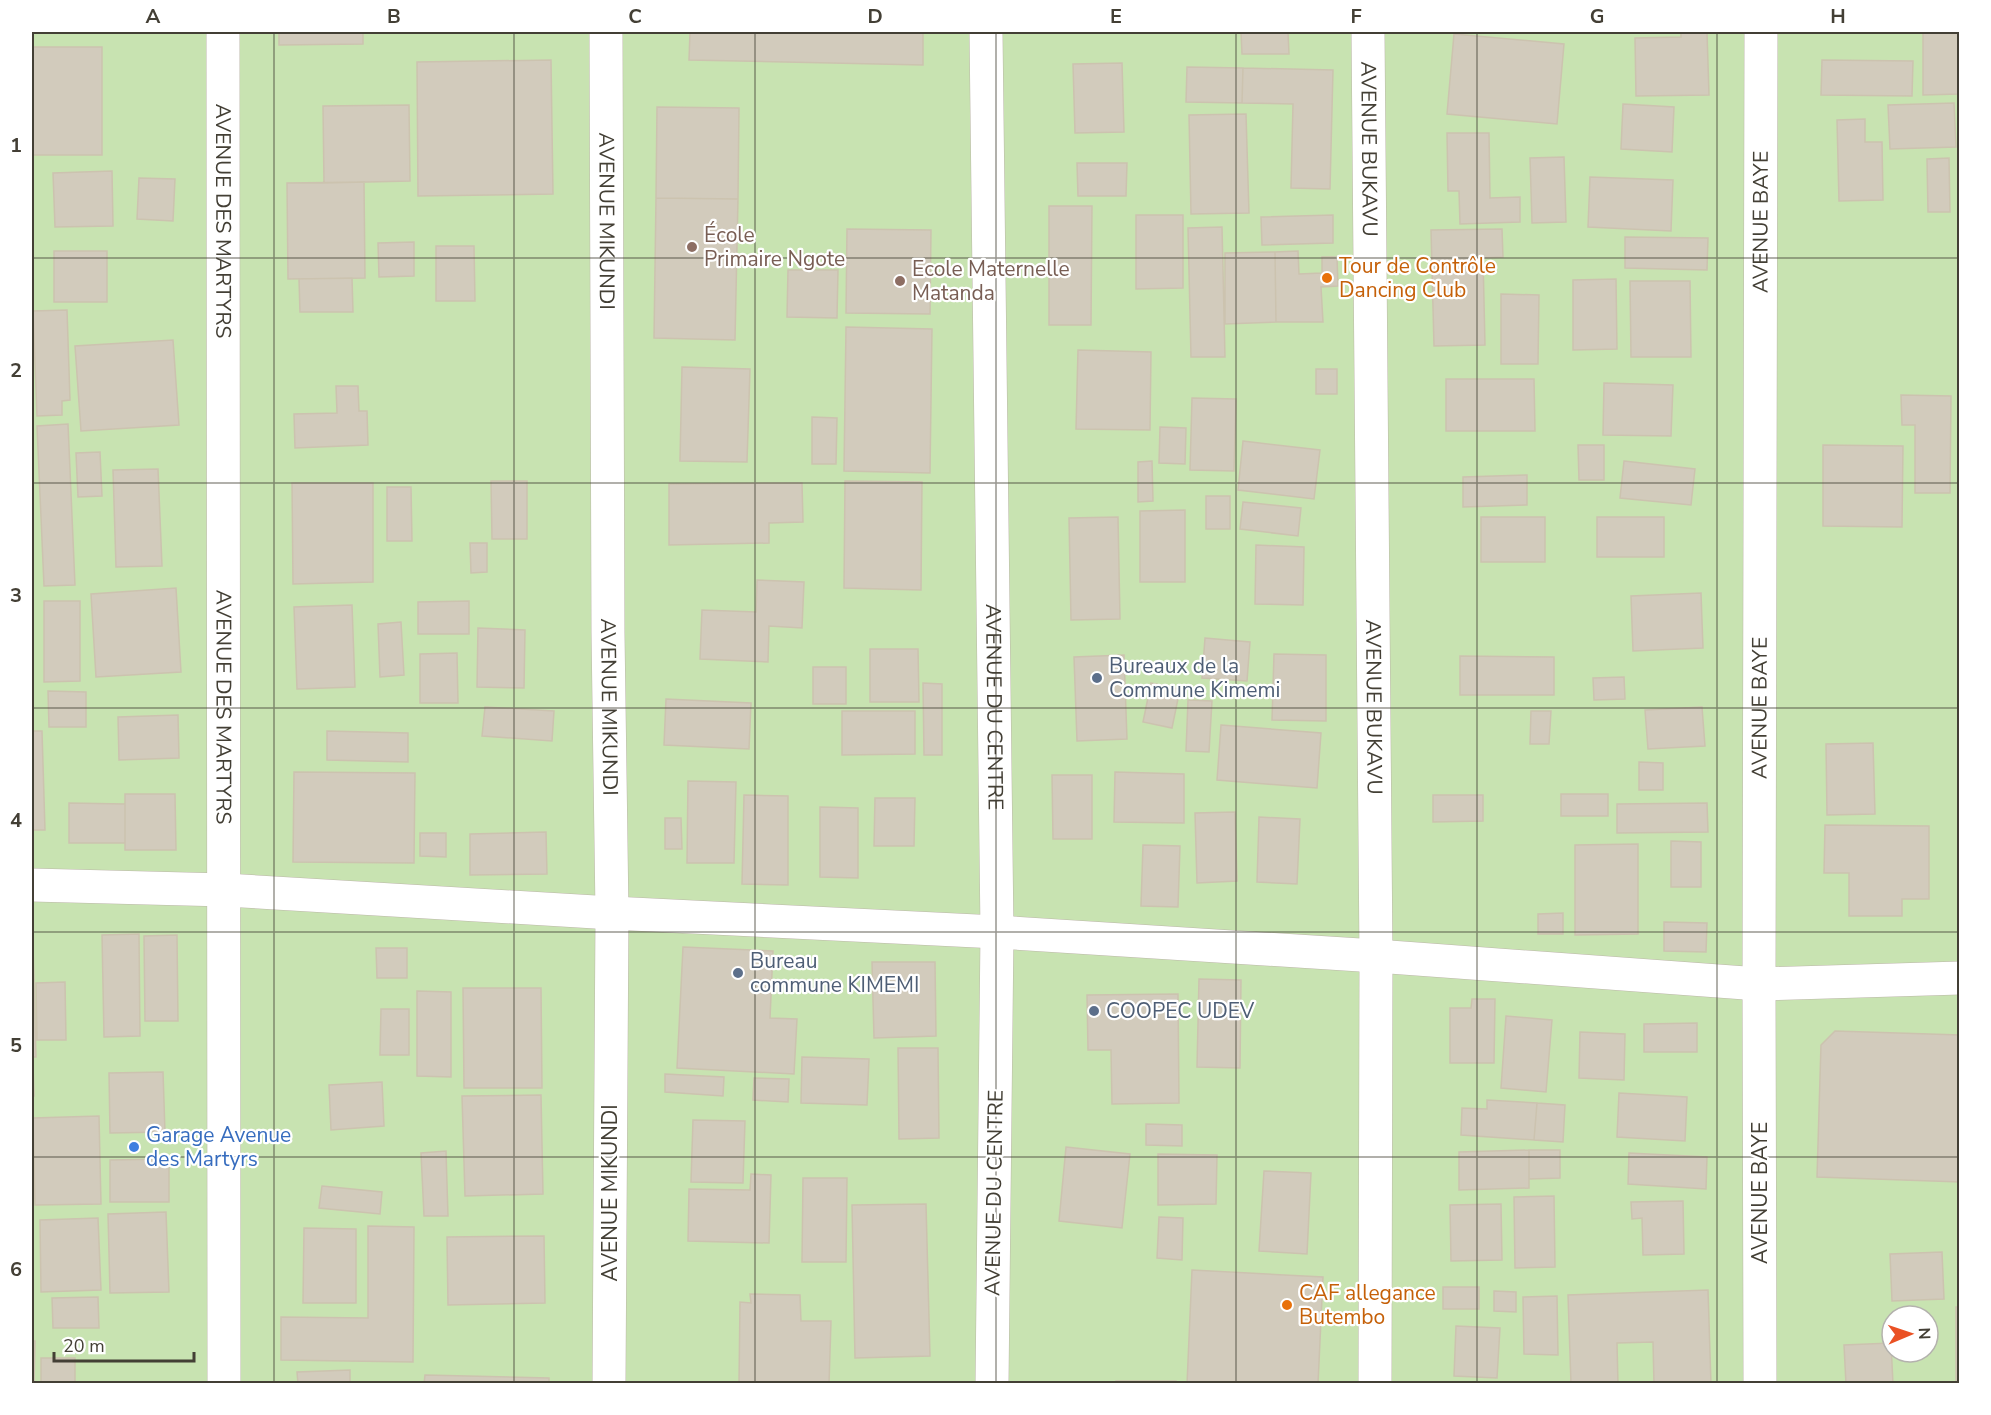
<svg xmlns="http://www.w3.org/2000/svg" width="1991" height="1415" viewBox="0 0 1991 1415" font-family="'Nunito Sans',sans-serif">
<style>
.green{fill:#c8e3b1;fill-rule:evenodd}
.building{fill:#d2cbbc;stroke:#ccc3af;stroke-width:1.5}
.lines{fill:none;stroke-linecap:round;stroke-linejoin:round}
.street-casing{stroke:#bcb7a9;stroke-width:34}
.street{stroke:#fff;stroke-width:33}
.grid{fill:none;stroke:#433f35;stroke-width:1.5;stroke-opacity:0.55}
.education-dot{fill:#8d6e63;stroke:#fff;stroke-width:2}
.food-dot{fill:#e8710a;stroke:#fff;stroke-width:2}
.service-dot{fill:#5c6f8a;stroke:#fff;stroke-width:2}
.shop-dot{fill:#3f7fe0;stroke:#fff;stroke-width:2}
.labels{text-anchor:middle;stroke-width:4.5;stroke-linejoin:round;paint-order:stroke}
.street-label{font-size:21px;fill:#433f35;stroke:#fff}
.education-label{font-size:21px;fill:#785e54;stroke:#fff;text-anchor:start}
.food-label{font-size:21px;fill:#c56008;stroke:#fff;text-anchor:start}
.service-label{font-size:21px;fill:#4e5e75;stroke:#fff;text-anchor:start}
.shop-label{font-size:21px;fill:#366cbe;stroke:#fff;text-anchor:start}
.neatline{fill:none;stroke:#433f35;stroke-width:2}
.grid-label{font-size:20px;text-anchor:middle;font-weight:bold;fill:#433f35}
</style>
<rect width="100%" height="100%" fill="#f1efe5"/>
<path class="green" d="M 32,32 L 1959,32 L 1959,1383 L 32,1383 ZM 1892,1316 L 1928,1316 L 1928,1352 L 1892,1352 Z"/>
<path class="building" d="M 279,32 L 363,32 L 363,44 L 279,45 Z
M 690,32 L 923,32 L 923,65 L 689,60 Z
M 1241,32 L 1288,32 L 1289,54 L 1242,54 Z
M 1681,32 L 1707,32 L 1709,95 L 1636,96 L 1635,38 L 1681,37 Z
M 1923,32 L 1959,32 L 1959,94 L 1923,95 Z
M 1454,34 L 1564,44 L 1557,124 L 1447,114 Z
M 33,47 L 102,47 L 102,155 L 33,155 Z
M 551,60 L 553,194 L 418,196 L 417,62 Z
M 1822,60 L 1913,61 L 1912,96 L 1821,95 Z
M 1122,63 L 1124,132 L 1075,133 L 1073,64 Z
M 1187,67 L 1243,68 L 1242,103 L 1186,102 Z
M 1243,68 L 1333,70 L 1330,189 L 1291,188 L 1293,104 L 1242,103 Z
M 1954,103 L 1956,147 L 1890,149 L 1888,105 Z
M 1623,104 L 1674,107 L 1672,152 L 1621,149 Z
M 409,105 L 410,181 L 324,183 L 323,106 Z
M 657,107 L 739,108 L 738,199 L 656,198 Z
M 1246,114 L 1249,213 L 1191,214 L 1189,115 Z
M 1865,119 L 1865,142 L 1882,142 L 1883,200 L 1839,201 L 1837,120 Z
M 1447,133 L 1489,133 L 1490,198 L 1520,197 L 1520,222 L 1460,224 L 1459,191 L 1448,191 Z
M 1564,157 L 1566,222 L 1532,223 L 1530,158 Z
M 1949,158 L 1950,212 L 1928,212 L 1927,159 Z
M 1077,163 L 1127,163 L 1126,196 L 1078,196 Z
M 112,171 L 113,226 L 55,227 L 53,173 Z
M 1590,177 L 1673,180 L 1671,231 L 1588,227 Z
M 139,178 L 175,179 L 173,221 L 137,219 Z
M 364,182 L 365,278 L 288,279 L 287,183 Z
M 656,198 L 738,199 L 735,340 L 654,338 Z
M 1049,206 L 1092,206 L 1091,325 L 1049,325 Z
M 1136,215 L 1183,215 L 1183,288 L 1136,289 Z
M 1333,215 L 1333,243 L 1262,245 L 1261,217 Z
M 1222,227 L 1225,357 L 1191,357 L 1188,228 Z
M 847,229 L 931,230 L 930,314 L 846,313 Z
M 1502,229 L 1503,257 L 1483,258 L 1485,345 L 1434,346 L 1431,230 Z
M 1625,237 L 1708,238 L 1707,270 L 1625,268 Z
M 414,242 L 414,276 L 379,277 L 378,243 Z
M 436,246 L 474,246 L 475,301 L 436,301 Z
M 54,251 L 107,251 L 107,302 L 54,302 Z
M 1298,251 L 1299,274 L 1322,273 L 1322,257 L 1337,257 L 1338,286 L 1321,287 L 1323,322 L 1276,322 L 1275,252 Z
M 1275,252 L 1276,322 L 1225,324 L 1225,253 Z
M 788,270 L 838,270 L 837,318 L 787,317 Z
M 352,278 L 353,312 L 300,312 L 299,279 Z
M 1616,279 L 1617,349 L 1573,350 L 1573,280 Z
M 1630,281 L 1690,281 L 1691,357 L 1631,357 Z
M 1501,294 L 1539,295 L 1538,364 L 1501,364 Z
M 67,310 L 70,400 L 62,401 L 62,415 L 37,416 L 33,311 Z
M 846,327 L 932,329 L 930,473 L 844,471 Z
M 173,340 L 179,425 L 81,431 L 75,346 Z
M 1078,350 L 1151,352 L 1150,430 L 1076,429 Z
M 682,367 L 750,369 L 747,462 L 680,461 Z
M 1316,369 L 1337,369 L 1337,394 L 1316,394 Z
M 1446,379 L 1534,379 L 1535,431 L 1446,431 Z
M 1604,383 L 1673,385 L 1671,436 L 1603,435 Z
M 336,386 L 358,386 L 359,411 L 367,411 L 368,445 L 295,448 L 294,414 L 337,413 Z
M 1901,395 L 1951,396 L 1950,493 L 1915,493 L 1915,425 L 1902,425 Z
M 1192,398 L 1236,399 L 1234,471 L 1190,470 Z
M 812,417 L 837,418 L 836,464 L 812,464 Z
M 68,424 L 75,585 L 44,586 L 37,426 Z
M 1160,427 L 1186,428 L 1185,464 L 1159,463 Z
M 1243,441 L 1320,450 L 1314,499 L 1238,490 Z
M 1578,445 L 1604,445 L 1604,480 L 1579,480 Z
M 1823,445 L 1903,446 L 1902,527 L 1823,526 Z
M 100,452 L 102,496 L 78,497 L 76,453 Z
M 1152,461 L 1153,501 L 1138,502 L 1138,462 Z
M 1624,461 L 1695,469 L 1691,505 L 1620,498 Z
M 158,469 L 162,566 L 116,567 L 113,470 Z
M 1527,475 L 1527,505 L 1463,507 L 1463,477 Z
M 491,481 L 527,481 L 527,539 L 492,539 Z
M 845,481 L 922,482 L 921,590 L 844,588 Z
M 292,483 L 373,483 L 373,582 L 293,584 Z
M 802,483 L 803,522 L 769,523 L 769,543 L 669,545 L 669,484 Z
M 387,487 L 411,487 L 412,541 L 387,541 Z
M 1206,496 L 1230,496 L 1230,529 L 1206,529 Z
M 1243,502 L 1301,508 L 1298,536 L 1240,529 Z
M 1185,510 L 1185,582 L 1140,582 L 1140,511 Z
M 1118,517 L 1120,619 L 1071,620 L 1069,518 Z
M 1481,517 L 1545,517 L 1545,562 L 1481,562 Z
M 1597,517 L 1664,517 L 1664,557 L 1597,557 Z
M 470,543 L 487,543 L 487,572 L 471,573 Z
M 1256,545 L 1304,547 L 1303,605 L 1255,604 Z
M 757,580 L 804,582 L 802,628 L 769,626 L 768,662 L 700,659 L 702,610 L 756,612 Z
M 176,588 L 181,672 L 96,677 L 91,594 Z
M 1701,593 L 1703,648 L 1633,651 L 1631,596 Z
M 44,601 L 80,601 L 80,681 L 44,682 Z
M 469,601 L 469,634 L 418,634 L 418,602 Z
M 352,605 L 355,687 L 297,689 L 294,607 Z
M 401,622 L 404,675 L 380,677 L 378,624 Z
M 478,628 L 525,630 L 524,688 L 477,687 Z
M 1205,638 L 1250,642 L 1247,681 L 1202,678 Z
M 870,649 L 918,649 L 919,702 L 870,702 Z
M 457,653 L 458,703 L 420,703 L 420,654 Z
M 1274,654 L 1326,655 L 1326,721 L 1272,720 Z
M 1124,655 L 1127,739 L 1077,741 L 1074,657 Z
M 1460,656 L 1554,657 L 1554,695 L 1460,695 Z
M 813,667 L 846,667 L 846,704 L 813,704 Z
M 1624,677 L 1625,699 L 1594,700 L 1593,678 Z
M 923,683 L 942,684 L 942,755 L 924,755 Z
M 1151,683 L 1180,689 L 1172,728 L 1143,722 Z
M 48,691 L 86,692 L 86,727 L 49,727 Z
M 666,699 L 751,703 L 749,749 L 664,745 Z
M 1188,700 L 1212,701 L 1209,752 L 1186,751 Z
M 485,707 L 554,711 L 552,741 L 482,736 Z
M 1702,707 L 1705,746 L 1648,749 L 1645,710 Z
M 842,711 L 915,711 L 915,754 L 842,755 Z
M 1531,711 L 1551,711 L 1549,744 L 1530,744 Z
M 178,715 L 179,758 L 119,760 L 118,717 Z
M 1221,725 L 1321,733 L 1317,788 L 1217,780 Z
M 32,731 L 42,731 L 45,830 L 32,830 Z
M 327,731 L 408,733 L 408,762 L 327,760 Z
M 1873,743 L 1875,814 L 1827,815 L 1826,744 Z
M 1639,762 L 1663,763 L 1663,790 L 1639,790 Z
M 294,772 L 415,773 L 414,863 L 293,862 Z
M 1115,772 L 1184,774 L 1184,823 L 1114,822 Z
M 1052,775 L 1092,775 L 1092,839 L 1053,839 Z
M 688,781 L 736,782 L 734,863 L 687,863 Z
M 125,794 L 175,794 L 176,850 L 125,850 Z
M 1561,794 L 1608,794 L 1608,816 L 1561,816 Z
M 744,795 L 788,796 L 788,885 L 742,884 Z
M 1433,795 L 1483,795 L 1483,821 L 1433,822 Z
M 875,798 L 915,798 L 914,846 L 874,846 Z
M 69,803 L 125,804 L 125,843 L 69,843 Z
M 1707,803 L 1708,832 L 1617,833 L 1617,804 Z
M 820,807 L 858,808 L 858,878 L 820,877 Z
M 1235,812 L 1237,881 L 1197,883 L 1195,813 Z
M 1259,817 L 1300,819 L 1297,884 L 1257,882 Z
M 665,818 L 681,818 L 682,849 L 665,849 Z
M 1825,825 L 1929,826 L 1929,899 L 1902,899 L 1902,916 L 1849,916 L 1849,873 L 1824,873 Z
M 546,832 L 547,874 L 470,875 L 470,834 Z
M 420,833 L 446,833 L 446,857 L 420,856 Z
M 1671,841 L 1701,842 L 1701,887 L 1671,887 Z
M 1638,844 L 1638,934 L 1575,935 L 1575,845 Z
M 1143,845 L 1180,846 L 1178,907 L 1141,906 Z
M 1563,913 L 1563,934 L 1538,934 L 1538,914 Z
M 1664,922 L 1707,923 L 1706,952 L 1664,951 Z
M 139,934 L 140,1036 L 104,1037 L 102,935 Z
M 177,935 L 178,1021 L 145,1021 L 144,936 Z
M 32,946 L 33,946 L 36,1057 L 32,1057 Z
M 683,947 L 773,951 L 770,1018 L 797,1019 L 794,1074 L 677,1068 Z
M 376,948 L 407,948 L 407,978 L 377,978 Z
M 872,962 L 935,962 L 936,1036 L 874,1038 Z
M 1199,979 L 1241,980 L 1240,1068 L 1197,1067 Z
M 65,982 L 66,1040 L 37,1040 L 36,983 Z
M 463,988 L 541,988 L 542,1088 L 464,1088 Z
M 417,991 L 451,992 L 451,1077 L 417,1076 Z
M 1178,994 L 1179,1103 L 1112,1104 L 1111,1050 L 1088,1050 L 1087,995 Z
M 1472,999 L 1495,999 L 1494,1063 L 1450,1063 L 1450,1008 L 1471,1008 Z
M 381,1009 L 409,1009 L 409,1055 L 380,1055 Z
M 1506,1016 L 1552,1020 L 1546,1092 L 1501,1088 Z
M 1697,1023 L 1697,1052 L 1644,1052 L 1644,1024 Z
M 1835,1031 L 1960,1035 L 1960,1182 L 1817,1177 L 1821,1045 Z
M 1580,1032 L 1625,1034 L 1624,1080 L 1579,1078 Z
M 898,1048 L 938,1048 L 939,1138 L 899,1139 Z
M 802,1057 L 869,1059 L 867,1105 L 801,1103 Z
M 33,1065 L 34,1096 L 32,1096 L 32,1066 Z
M 163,1072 L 165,1132 L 110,1133 L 109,1073 Z
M 665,1074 L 724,1077 L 723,1096 L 665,1092 Z
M 754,1078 L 789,1079 L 788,1102 L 753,1100 Z
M 382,1082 L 384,1126 L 331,1130 L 329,1085 Z
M 1619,1093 L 1687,1097 L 1685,1141 L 1617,1137 Z
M 541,1095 L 543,1194 L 465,1196 L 462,1096 Z
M 1487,1100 L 1537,1103 L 1534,1140 L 1461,1135 L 1462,1108 L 1487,1109 Z
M 1537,1103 L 1565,1105 L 1563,1142 L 1534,1140 Z
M 99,1116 L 101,1204 L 35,1205 L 33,1118 Z
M 693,1120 L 745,1121 L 743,1183 L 691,1182 Z
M 1146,1124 L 1182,1125 L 1182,1146 L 1146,1145 Z
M 1066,1147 L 1130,1154 L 1122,1228 L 1059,1221 Z
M 1529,1150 L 1560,1150 L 1560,1178 L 1529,1179 Z
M 1529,1150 L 1529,1188 L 1459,1190 L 1459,1152 Z
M 446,1151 L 448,1216 L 424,1216 L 421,1153 Z
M 1629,1153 L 1707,1157 L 1706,1189 L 1628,1184 Z
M 1158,1154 L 1217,1155 L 1216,1204 L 1158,1205 Z
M 169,1159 L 169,1202 L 110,1202 L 110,1160 Z
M 1264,1171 L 1311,1173 L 1307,1254 L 1259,1251 Z
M 751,1174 L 771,1175 L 769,1243 L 688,1241 L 689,1189 L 750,1190 Z
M 803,1178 L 847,1178 L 846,1262 L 802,1262 Z
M 322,1186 L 382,1192 L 380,1214 L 319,1208 Z
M 1554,1196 L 1555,1267 L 1515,1268 L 1514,1197 Z
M 1683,1201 L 1684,1254 L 1643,1255 L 1642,1218 L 1632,1219 L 1631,1202 Z
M 926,1204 L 930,1356 L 855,1358 L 852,1205 Z
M 1501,1204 L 1502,1260 L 1451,1261 L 1450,1205 Z
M 166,1212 L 169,1292 L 110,1293 L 108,1214 Z
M 1159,1217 L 1183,1218 L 1182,1260 L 1157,1258 Z
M 98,1218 L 101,1290 L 41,1292 L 40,1220 Z
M 368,1226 L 414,1227 L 413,1362 L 281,1360 L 281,1317 L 368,1318 Z
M 304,1228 L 356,1229 L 356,1303 L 303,1303 Z
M 544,1236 L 545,1303 L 448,1305 L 447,1237 Z
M 1942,1252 L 1944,1299 L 1892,1301 L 1890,1254 Z
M 1192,1270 L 1323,1277 L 1318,1384 L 1187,1384 Z
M 1443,1287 L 1479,1287 L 1479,1309 L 1443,1309 Z
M 1708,1290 L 1711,1384 L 1654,1384 L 1653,1342 L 1617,1343 L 1618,1384 L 1571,1384 L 1568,1295 Z
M 1494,1291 L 1516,1292 L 1516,1312 L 1494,1311 Z
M 750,1294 L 800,1295 L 801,1321 L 831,1321 L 829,1384 L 739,1384 L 740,1302 L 751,1303 Z
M 1557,1296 L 1558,1355 L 1524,1354 L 1523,1297 Z
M 98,1297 L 99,1328 L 53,1328 L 52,1298 Z
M 1956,1307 L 1960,1307 L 1960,1384 L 1956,1384 Z
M 1456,1326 L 1500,1328 L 1497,1378 L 1454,1376 Z
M 32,1341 L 35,1341 L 34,1384 L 32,1384 Z
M 1891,1343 L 1893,1384 L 1846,1384 L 1844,1345 Z
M 41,1358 L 75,1358 L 75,1384 L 41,1384 Z
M 350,1370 L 350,1384 L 298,1384 L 297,1372 Z
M 425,1375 L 549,1378 L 549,1384 L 424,1384 Z
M 1116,1381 L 1176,1381 L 1176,1384 L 1116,1384 Z"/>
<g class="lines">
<defs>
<g id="street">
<path id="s1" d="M 223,32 L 224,1384"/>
<path id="s2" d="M 606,32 L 608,633 L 612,913 L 609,1384"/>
<path id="s3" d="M 986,32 L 997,932 L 992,1384"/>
<path id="s4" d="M 1368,32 L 1376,956 L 1375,1384"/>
<path d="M 32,885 L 225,890 L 612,913 L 997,932 L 1376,956 L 1759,984 L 1960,978"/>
<path id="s5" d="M 1760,1384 L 1759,984 L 1761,32"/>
</g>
</defs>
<use href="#street" class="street-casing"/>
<use href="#street" class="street"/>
</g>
<path class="grid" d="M 274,32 L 274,1384M 514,32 L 514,1384M 755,32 L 755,1384M 996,32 L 996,1384M 1236,32 L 1236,1384M 1477,32 L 1477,1384M 1717,32 L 1717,1384M 32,258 L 1960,258M 32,483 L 1960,483M 32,708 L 1960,708M 32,932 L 1960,932M 32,1157 L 1960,1157"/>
<g class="education-dot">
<circle cx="692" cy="247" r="6"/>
<circle cx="900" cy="281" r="6"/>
</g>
<g class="food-dot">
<circle cx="1327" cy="278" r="6"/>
<circle cx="1287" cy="1305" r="6"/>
</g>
<g class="service-dot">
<circle cx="1097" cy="678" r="6"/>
<circle cx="738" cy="973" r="6"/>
<circle cx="1094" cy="1011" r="6"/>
</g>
<circle class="shop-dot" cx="134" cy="1147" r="6"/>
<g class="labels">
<g class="street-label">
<text dy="7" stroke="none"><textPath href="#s4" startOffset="117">AVENUE BUKAVU</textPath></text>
<text dy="7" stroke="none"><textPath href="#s1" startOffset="189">AVENUE DES MARTYRS</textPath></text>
<text dy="7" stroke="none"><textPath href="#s2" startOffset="189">AVENUE MIKUNDI</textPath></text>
<text dy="7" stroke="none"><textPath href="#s5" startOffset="1162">AVENUE BAYE</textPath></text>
<text dy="7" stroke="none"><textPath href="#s3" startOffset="675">AVENUE DU CENTRE</textPath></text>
<text dy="7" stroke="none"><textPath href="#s4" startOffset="675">AVENUE BUKAVU</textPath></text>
<text dy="7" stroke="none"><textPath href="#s1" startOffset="675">AVENUE DES MARTYRS</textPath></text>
<text dy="7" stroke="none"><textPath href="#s2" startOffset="675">AVENUE MIKUNDI</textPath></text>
<text dy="7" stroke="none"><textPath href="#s5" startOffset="676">AVENUE BAYE</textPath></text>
<text transform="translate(610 1193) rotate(-90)" y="7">AVENUE MIKUNDI</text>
<text transform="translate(994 1193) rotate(-89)" y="7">AVENUE DU CENTRE</text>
<text transform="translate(1760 1193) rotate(-90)" y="7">AVENUE BAYE</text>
</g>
<g class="education-label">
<text x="704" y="242">École<tspan x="704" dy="24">Primaire Ngote</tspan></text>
<text x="912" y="276">Ecole Maternelle<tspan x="912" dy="24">Matanda</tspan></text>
</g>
<g class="food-label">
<text x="1339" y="273">Tour de Contrôle<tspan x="1339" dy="24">Dancing Club</tspan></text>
<text x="1299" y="1300">CAF allegance<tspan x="1299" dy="24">Butembo</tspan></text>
</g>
<g class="service-label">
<text x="1109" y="673">Bureaux de la<tspan x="1109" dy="24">Commune Kimemi</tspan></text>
<text x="750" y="968">Bureau<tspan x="750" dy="24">commune KIMEMI</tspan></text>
<text x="1106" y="1018">COOPEC UDEV</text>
</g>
<g class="shop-label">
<text x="146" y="1142">Garage Avenue<tspan x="146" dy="24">des Martyrs</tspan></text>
</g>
</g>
<rect width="1991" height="1415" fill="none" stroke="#ffffff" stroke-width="66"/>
<g transform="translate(1910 1334) rotate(88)"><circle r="28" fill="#ffffff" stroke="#b4b2ae" stroke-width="1.5"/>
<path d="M0-4.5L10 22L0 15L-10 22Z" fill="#ea5124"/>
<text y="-9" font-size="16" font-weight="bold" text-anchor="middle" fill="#433f35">N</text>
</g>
<path d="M54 1352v9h140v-9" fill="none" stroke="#433f35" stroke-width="3"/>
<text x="63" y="1352" font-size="18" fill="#433f35" stroke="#ffffff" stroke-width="4.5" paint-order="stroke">20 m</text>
<rect x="33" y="33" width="1925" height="1349" class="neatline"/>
<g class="grid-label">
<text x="153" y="23">A</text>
<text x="394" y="23">B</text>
<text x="635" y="23">C</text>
<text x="875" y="23">D</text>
<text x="1116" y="23">E</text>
<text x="1356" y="23">F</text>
<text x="1597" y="23">G</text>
<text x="1838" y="23">H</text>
<text x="16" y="152">1</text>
<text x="16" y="377">2</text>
<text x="16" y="602">3</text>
<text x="16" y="827">4</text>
<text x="16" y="1052">5</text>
<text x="16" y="1276">6</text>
</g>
</svg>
